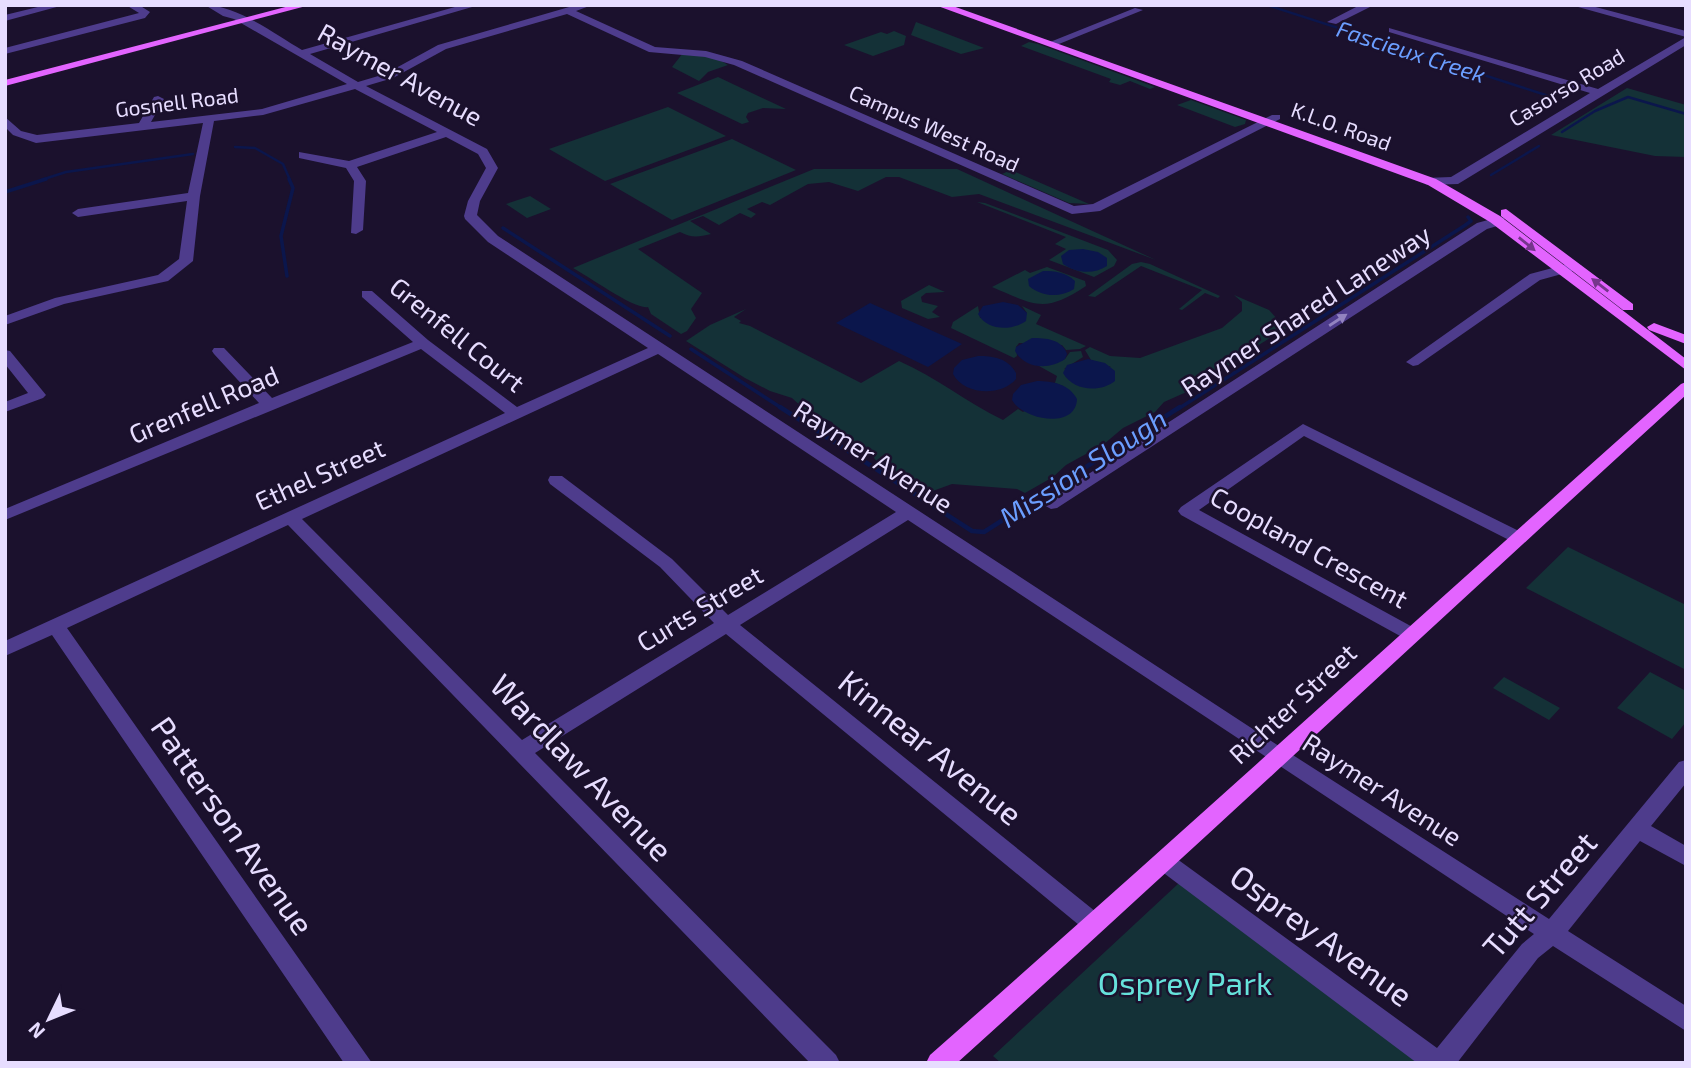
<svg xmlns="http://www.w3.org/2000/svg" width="1691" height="1068" viewBox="0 0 1691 1068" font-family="'Exo 2',sans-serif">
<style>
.green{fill:#143137}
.water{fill:#0b164c}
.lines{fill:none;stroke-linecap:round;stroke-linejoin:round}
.stream-far2{stroke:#0b164c;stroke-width:2.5}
.stream-far1{stroke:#0b164c;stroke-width:3.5}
.stream{stroke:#0b164c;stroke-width:4.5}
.minor{fill:#4e3c8c;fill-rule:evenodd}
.major{fill:#e364ff;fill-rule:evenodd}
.oneway{fill:#75368c}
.oneway2{fill:#9384c0}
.labels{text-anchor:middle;stroke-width:5;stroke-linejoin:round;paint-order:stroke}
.far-street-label{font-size:21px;fill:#e7ddff;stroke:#1b112d}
.far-water-label{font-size:23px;font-style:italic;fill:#6b9eff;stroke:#1b112d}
.street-label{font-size:26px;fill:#e7ddff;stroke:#1b112d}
.water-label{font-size:28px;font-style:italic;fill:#6b9eff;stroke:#1b112d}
.near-street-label{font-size:32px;fill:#e7ddff;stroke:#1b112d}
.near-park-label{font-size:32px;fill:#66e2db;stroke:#1b112d}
</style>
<rect width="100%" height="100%" fill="#1b112d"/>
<path class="green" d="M 916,22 L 984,48 L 961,54 L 911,35 Z
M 894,31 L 906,36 L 904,45 L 873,56 L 844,45 L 881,32 L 887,34 Z
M 1029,42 L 1038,44 L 1155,87 L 1150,89 L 1130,81 L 1120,85 L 1109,82 L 1111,79 L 1021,46 Z
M 683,53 L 718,59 L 728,65 L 708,72 L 699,81 L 672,67 Z
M 718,77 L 786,109 L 763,108 L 748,113 L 746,117 L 749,122 L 742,124 L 677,93 Z
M 1627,88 L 1686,105 L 1686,157 L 1655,156 L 1551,135 Z
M 1191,100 L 1246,120 L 1245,124 L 1235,127 L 1177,105 Z
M 668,107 L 726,136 L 605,181 L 549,149 Z
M 732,139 L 796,170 L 672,220 L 610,184 Z
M 814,169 L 957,169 L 1156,260 L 979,194 L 952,197 L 899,177 L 886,177 L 858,191 L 829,182 L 808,184 L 770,205 L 762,202 L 747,209 L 756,214 L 751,218 L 740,213 L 719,225 L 703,216 L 690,221 L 711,234 C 698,237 692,238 680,232 L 638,249 L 702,293 L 691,309 L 696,318 L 687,331 L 681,334 L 651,314 L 648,307 C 635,310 588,276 573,268 Z
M 1011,170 L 1089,204 L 1069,203 L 1002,174 Z
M 530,196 L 551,209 L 527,218 L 506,204 Z
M 977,202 L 985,203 L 1108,250 L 1117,260 L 1114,266 L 1094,277 L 1049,260 L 1066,249 L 1055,244 L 1066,237 Z
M 1141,262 L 1150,264 L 1220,296 L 1218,298 L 1205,293 L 1182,310 L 1179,309 L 1202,290 L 1141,266 L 1095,297 L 1088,296 L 1132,264 Z
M 1047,267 L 1085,281 L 1086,286 C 1044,314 1035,305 992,287 L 1025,270 L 1030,273 Z
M 929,285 L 945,292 L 926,293 L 921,297 L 922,302 L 938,306 L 932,312 L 940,317 L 928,319 L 902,308 L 901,301 Z
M 1234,295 L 1269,310 L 1286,329 L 1280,329 C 1273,338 1244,354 1234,357 L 1230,365 L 1212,371 L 1191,390 L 1164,402 L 1155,412 L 1123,428 L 1104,444 L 1066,465 L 1053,477 L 1025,493 L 1017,489 L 952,484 L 930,492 L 916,487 L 911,480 L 877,462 L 872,455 L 854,449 L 832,422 L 806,411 L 792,398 L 770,391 L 745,378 L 686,341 L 710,325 L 746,309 L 734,317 L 741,321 L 739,323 L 750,326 L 861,383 L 899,361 C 936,377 966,402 1003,420 L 1018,409 L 1023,412 L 1063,386 L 1055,383 L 1057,376 L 1039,366 L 1065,359 L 1070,352 L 1081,351 L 1083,357 L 1064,369 L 1111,367 L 1091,360 L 1085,350 L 1090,347 L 1110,356 L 1140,358 L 1222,328 L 1242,311 L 1242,302 Z
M 978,306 L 980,318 L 1027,313 L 1022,306 L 1041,315 L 1036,324 L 1086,346 L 1080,349 L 1066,350 L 1062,345 L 1019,343 L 1016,347 L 1017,356 L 1014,358 L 951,328 L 953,322 Z
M 1568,547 L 1686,605 L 1686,670 L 1526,588 Z
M 1650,672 L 1686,691 L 1686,722 L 1672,739 L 1617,708 Z
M 1504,677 L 1560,708 L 1549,720 L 1493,688 Z
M 1179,883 L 1420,1063 L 1001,1063 L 993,1056 Z"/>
<path class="water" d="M 1083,249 L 1098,252 L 1107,258 L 1107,266 C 1093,275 1076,273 1063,264 L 1061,256 L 1069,250 Z
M 1043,271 C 1055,271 1066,272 1075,281 L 1074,289 C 1060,298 1042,297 1029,286 L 1028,279 Z
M 1003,302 L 1018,305 L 1027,313 L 1026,321 C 1012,331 987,331 978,314 L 983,306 Z
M 870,303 L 962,344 L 928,367 L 836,323 Z
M 1032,338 C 1046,338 1062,339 1067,354 L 1065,359 C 1050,370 1025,369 1015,351 L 1016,347 Z
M 978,356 C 993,356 1008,358 1016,373 L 1016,379 C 1001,397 964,395 953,374 L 954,368 L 962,360 Z
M 1088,359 L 1105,363 L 1115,371 L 1115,381 C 1100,393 1073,391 1063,373 L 1067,365 Z
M 1037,381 C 1053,381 1069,384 1077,399 C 1076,430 1023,420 1012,400 L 1013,394 L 1021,385 Z"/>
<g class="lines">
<path class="stream-far2" d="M 1267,5 L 1555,98
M 1562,132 L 1595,111 L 1628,97 L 1686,114
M 235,147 L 255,148 L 283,164 L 290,180
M 1491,175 L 1539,146
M 41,180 L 66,172 L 193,154"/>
<path class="stream-far1" d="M 5,192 L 46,179
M 503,228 L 670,336
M 287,276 L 281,236 L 293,188 L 289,179
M 691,349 L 783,409
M 1178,409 L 1464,226 L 1471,221 L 1468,217"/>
<path class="stream" d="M 780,407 L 972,531 L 984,532 L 1180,407"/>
<path class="minor" d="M 46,5 L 64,5 L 5,21 L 5,15 Z
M 126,5 L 139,5 L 150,12 L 145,18 L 5,54 L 5,48 L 139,13 Z
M 205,5 C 236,5 275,34 302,50 L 462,5 L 479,5 L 310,54 L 358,82 L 385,74 L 438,45 L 576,5 L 592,5 L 576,11 L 655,47 L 706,51 L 742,61 L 1074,206 L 1093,204 L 1272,115 L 1280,115 L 1280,119 L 1100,211 L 1072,214 L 734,65 L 705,57 L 649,52 L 567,14 L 446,49 L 393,78 L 366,86 L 487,149 L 498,168 L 480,201 L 477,215 L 498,236 L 1285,750 L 1549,919 L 1679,762 L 1686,760 L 1686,783 L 1651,826 L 1686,846 L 1686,866 L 1640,841 L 1568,931 L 1686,1006 L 1686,1031 L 1553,946 L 1538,958 L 1457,1063 L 1417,1063 L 1157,868 L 1154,862 L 1157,856 L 1165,853 L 1173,856 L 1437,1048 L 1522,944 L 1534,934 L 908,520 L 740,625 L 1101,916 L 1105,923 L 1101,930 L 1093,933 L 1085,930 L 726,634 L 535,753 L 836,1055 L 840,1063 L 810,1063 L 288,525 L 67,628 L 372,1063 L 344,1063 L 52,635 L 5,656 L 5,641 L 505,413 L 421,349 L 5,520 L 5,509 L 259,403 L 214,354 L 212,351 L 214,348 L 224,348 L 272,398 L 413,342 L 362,297 L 362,291 L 372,291 L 428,340 L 517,407 L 648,348 L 488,242 L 465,219 L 464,216 L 468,201 L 486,168 L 478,154 L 446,137 L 357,167 L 366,181 L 363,230 L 356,234 L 351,233 L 354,181 L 346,168 L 299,158 L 299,152 L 349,161 L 437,132 L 355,89 L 263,115 L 214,121 L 200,196 L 193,261 L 168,281 L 64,304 L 5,325 L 5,316 L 55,298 L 158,275 L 179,259 L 187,201 L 78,217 L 72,213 L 78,209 L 188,193 L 203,123 L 36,143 L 13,135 L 5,127 L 5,117 L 21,131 L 37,135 L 139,123 L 154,97 L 158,96 L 164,99 L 151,122 L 262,109 L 347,84 L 234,19 L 223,16 ZM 658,354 L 896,512 L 728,615 L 672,559 L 562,476 L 550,476 L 548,480 L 550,484 L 660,567 L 714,623 L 522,740 L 302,519 Z
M 1360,5 L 1374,5 L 1336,24 L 1327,22 Z
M 1571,5 L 1588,5 L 1686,31 L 1686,37 Z
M 1135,8 L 1143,10 L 1054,46 L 1045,44 Z
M 1389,28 L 1598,89 L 1686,37 L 1686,45 L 1458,184 L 1429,185 L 1425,184 L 1425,178 L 1451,177 L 1590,93 L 1389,32 Z
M 1499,217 L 1504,218 L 1504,224 L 1487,229 L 1057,508 L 1051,509 L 1042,504 L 1477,223 Z
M 1575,262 L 1582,266 L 1580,269 L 1540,280 L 1418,365 L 1413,366 L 1406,362 L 1530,274 Z
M 5,350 L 10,351 L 46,395 L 43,398 L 5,412 L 5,402 L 28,393 L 5,364 Z
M 1303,424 L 1525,534 L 1528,538 L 1525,542 L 1513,542 L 1304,436 L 1199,510 L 1418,630 L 1420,635 L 1418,640 L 1411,642 L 1181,515 L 1178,511 L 1181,507 Z"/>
<path class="major" d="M 293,5 L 310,5 L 5,86 L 5,80 Z
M 935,5 L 950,5 L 1436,179 L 1500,216 L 1686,359 L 1686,370 L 1490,222 L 1428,185 Z
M 1506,209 L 1633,304 L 1633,310 L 1623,310 L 1501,216 L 1501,210 Z
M 1654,323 L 1686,335 L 1686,344 L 1649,330 L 1647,327 Z
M 1686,382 L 1686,395 C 1442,617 1202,842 957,1063 L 926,1063 L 930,1055 C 1182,833 1430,607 1681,384 Z"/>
</g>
<defs><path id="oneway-solid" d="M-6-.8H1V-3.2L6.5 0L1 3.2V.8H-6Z" transform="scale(1.75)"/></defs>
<g class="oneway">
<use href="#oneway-solid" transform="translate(1527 244) rotate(39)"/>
<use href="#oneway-solid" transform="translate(1600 285) rotate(-142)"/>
</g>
<use class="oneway2" href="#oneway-solid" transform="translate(1338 320) rotate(-33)"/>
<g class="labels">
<g class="far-street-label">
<text transform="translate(1567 88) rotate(-31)" y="7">Casorso Road</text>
<text transform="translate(177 103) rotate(-7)" y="7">Gosnell Road</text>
<text transform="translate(1341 127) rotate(20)" y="7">K.L.O. Road</text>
<text transform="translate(934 129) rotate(24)" y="7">Campus West Road</text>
</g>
<g class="far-water-label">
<text transform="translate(1411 52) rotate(18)" y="8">Fascieux Creek</text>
</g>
<g class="street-label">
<text transform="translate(400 75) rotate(29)" y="9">Raymer Avenue</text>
<text transform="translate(1306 311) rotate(-33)" y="9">Raymer Shared Laneway</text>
<text transform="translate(457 335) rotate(39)" y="9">Grenfell Court</text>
<text transform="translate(204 405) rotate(-23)" y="9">Grenfell Road</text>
<text transform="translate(873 457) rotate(33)" y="9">Raymer Avenue</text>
<text transform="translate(320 475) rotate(-24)" y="9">Ethel Street</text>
<text transform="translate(1309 548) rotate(29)" y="9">Coopland Crescent</text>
<text transform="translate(700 609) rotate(-31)" y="9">Curts Street</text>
<text transform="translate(1293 704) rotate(-43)" y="9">Richter Street</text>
<text transform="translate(1382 790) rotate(33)" y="9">Raymer Avenue</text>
</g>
<g class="water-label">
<text transform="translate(1083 468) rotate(-33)" y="10">Mission Slough</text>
</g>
<g class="near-street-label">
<text transform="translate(930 748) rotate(39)" y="11">Kinnear Avenue</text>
<text transform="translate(581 768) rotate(46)" y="11">Wardlaw Avenue</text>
<text transform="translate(232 826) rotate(55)" y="11">Patterson Avenue</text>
<text transform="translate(1540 895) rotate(-49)" y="11">Tutt Street</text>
<text transform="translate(1321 936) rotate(36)" y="11">Osprey Avenue</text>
</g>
<g class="near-park-label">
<text x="1185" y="995">Osprey Park</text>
</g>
</g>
<rect width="1691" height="1068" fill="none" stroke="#e7ddff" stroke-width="14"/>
<g transform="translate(49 1019) rotate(227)" stroke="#1b112d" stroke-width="5" paint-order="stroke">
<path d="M0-5L12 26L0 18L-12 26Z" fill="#e7ddff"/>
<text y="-10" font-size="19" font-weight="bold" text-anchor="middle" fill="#e7ddff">N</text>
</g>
</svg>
